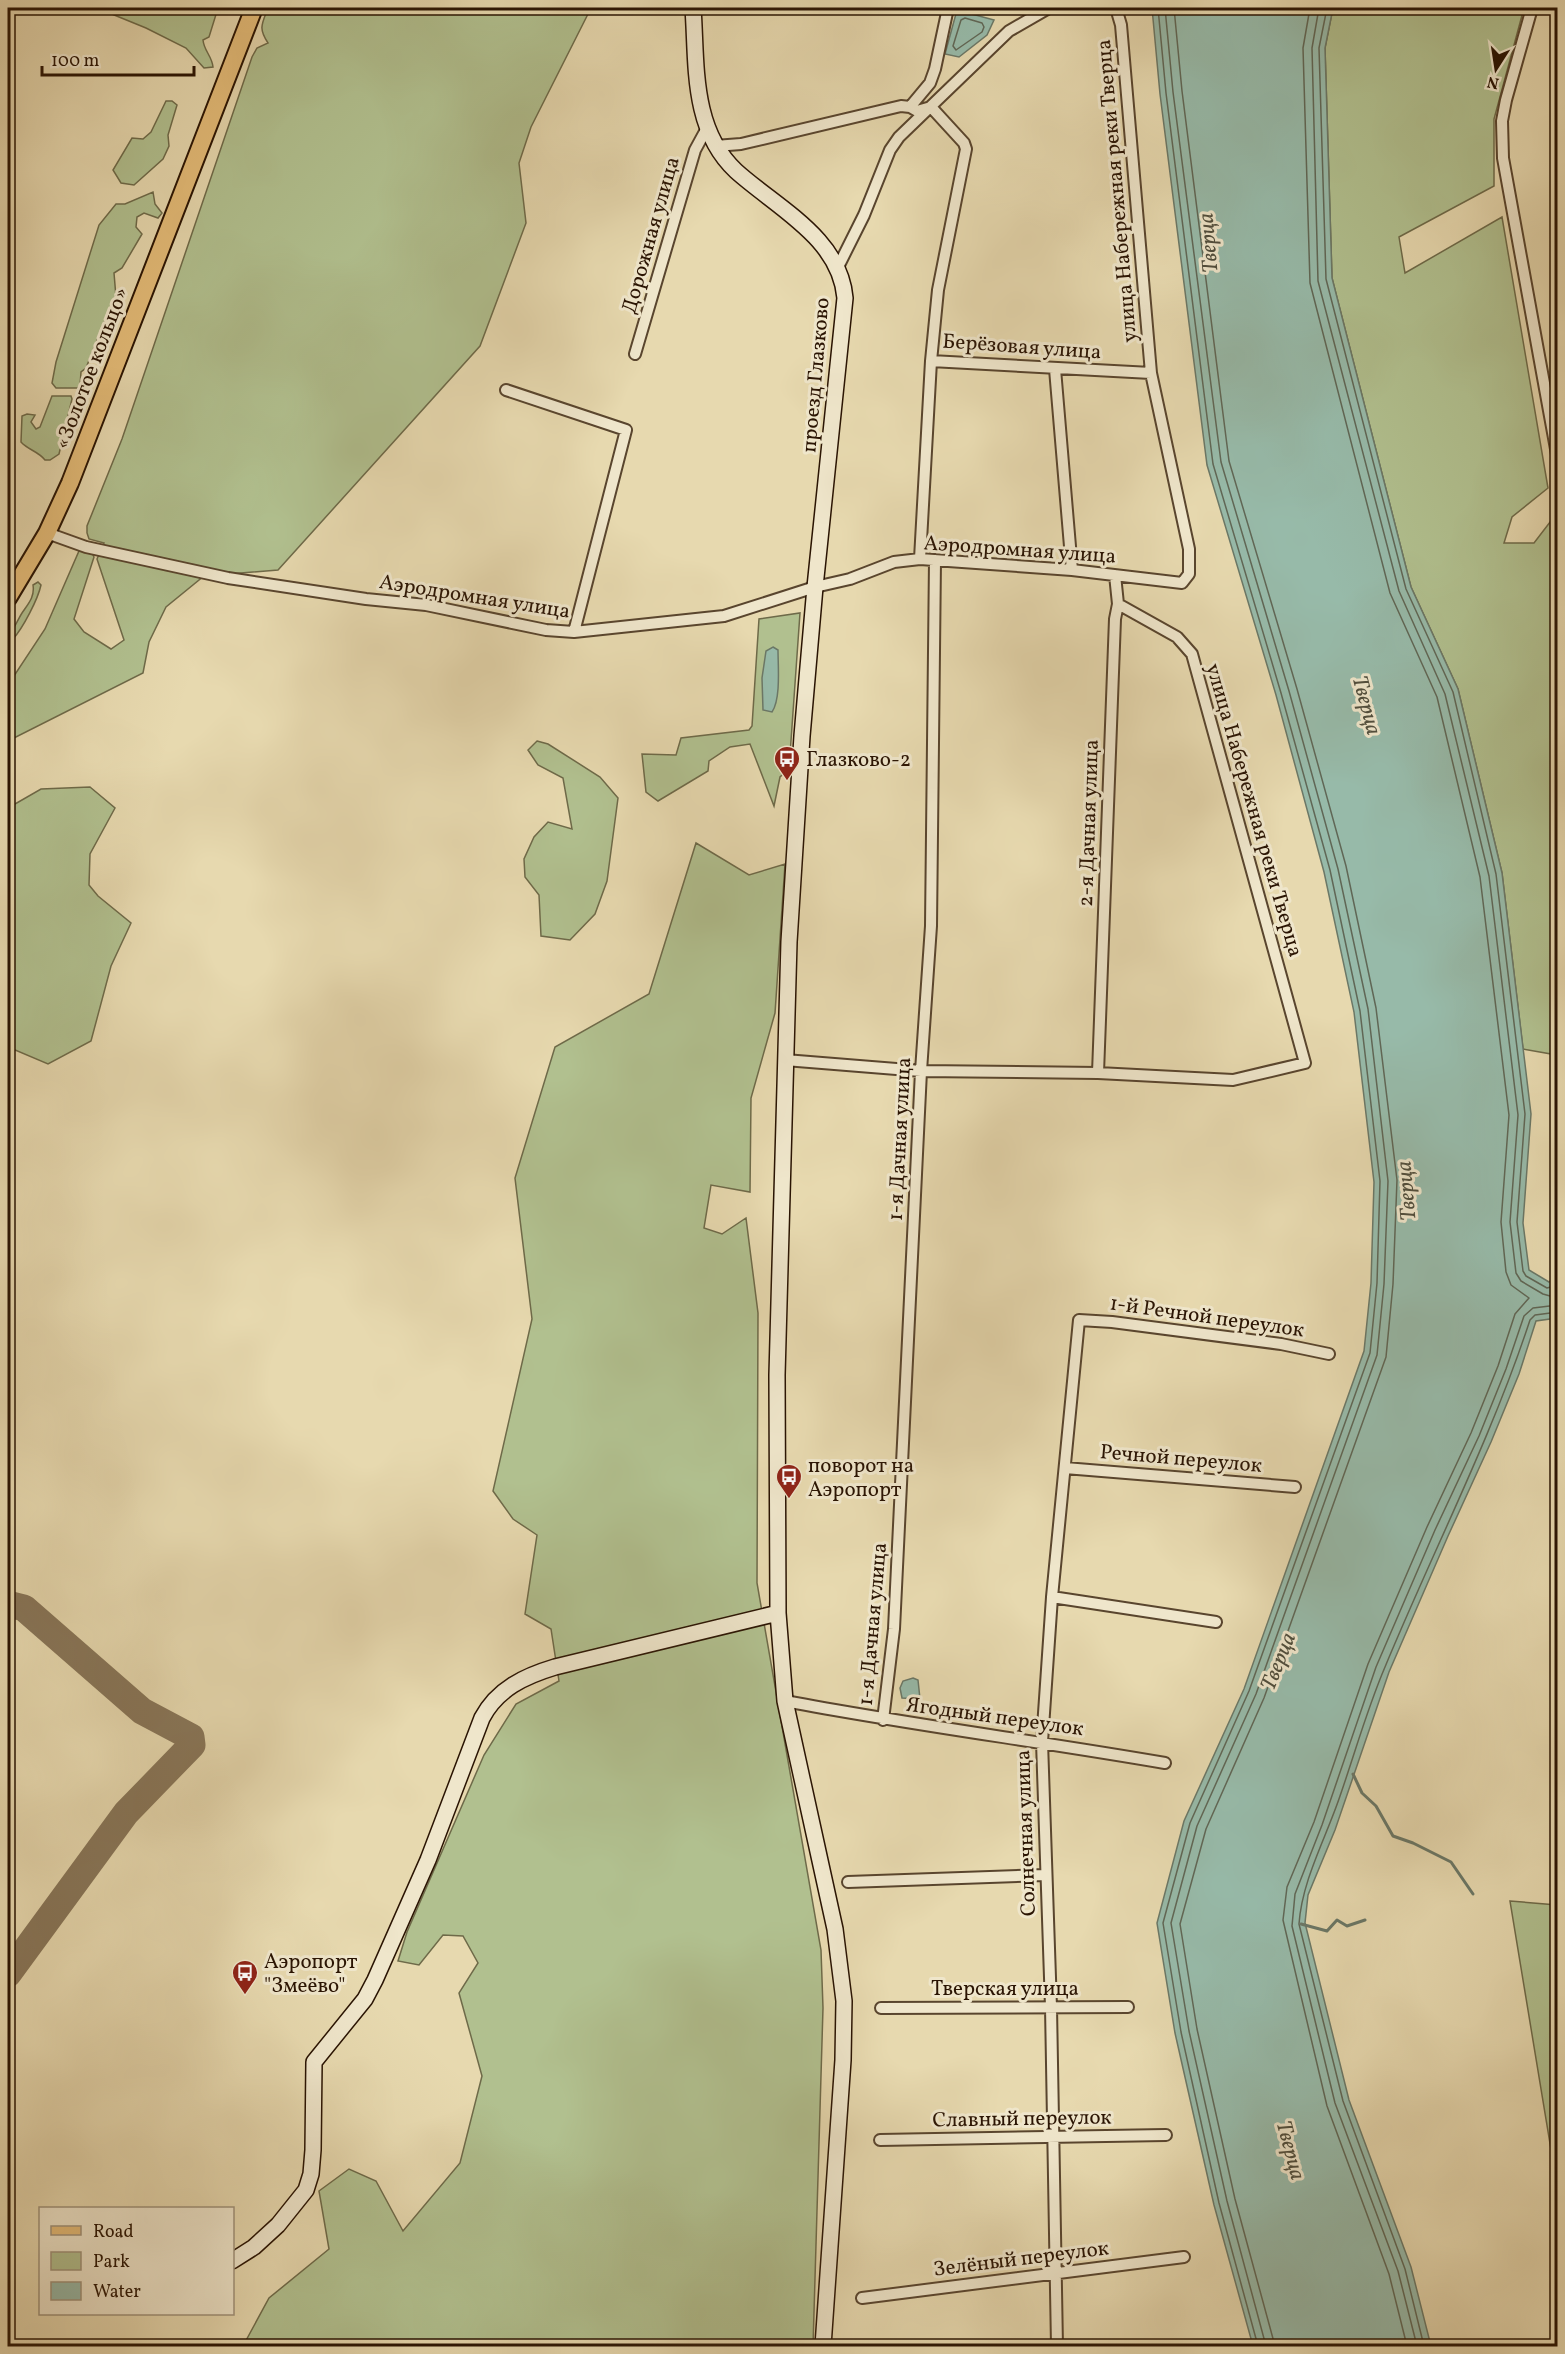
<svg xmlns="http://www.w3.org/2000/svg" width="1565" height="2354" viewBox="0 0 1565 2354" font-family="Vollkorn,serif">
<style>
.green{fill:#b1c08f;stroke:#6e6a49;stroke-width:1.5}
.water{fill:#97baa9;stroke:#6b7867;stroke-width:1.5}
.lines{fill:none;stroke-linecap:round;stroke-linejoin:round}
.shore{stroke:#606756;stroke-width:1.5}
.stream{stroke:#6b7867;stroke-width:3}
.taxiway{stroke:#887659;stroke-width:27}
.street-casing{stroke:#59452e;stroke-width:14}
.secondary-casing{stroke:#2a1403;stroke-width:18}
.primary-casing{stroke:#2a1403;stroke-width:20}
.street{stroke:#efe6cb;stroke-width:10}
.secondary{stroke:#efe6cb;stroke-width:15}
.primary{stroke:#e4bc78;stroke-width:16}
.labels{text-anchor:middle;stroke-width:6;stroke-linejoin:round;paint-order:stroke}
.street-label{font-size:21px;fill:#2a1403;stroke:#efe6cb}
.poi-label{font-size:21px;fill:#2a1403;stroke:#efe6cb;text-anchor:start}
.water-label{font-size:22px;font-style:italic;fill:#504e3d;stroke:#efe6cb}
</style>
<rect width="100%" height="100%" fill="#e7d9af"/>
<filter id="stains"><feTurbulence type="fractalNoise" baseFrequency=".00333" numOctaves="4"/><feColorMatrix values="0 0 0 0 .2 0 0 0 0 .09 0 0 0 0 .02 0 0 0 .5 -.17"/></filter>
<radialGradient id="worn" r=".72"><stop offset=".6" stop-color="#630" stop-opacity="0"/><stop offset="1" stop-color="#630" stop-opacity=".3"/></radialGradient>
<path class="green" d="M 97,8 L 218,8 L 209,37 L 203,40 C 204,51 212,56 213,67 L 204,68 L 186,48 L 146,28 Z
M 268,8 L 591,8 L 531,127 L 519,163 L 526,223 L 480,346 L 278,570 L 204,576 L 166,607 L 149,642 L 143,673 L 8,741 L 8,685 L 45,629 L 79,551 L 90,549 L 94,557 L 74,619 L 84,632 L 111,649 L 124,640 L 97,559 L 104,543 L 89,539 L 87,533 L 87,526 L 122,439 L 252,57 L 257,48 L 268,43 C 258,28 262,24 268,8 Z
M 1333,8 L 1524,8 L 1494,119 L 1494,186 L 1399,237 L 1405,273 L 1502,217 L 1548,488 L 1512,517 L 1504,543 L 1534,543 L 1557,513 L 1557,1055 L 1523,1049 L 1502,873 L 1458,689 L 1411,587 L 1332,278 L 1325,48 Z
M 166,101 L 172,101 L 177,105 L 168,135 L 169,146 L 163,159 L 134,185 L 121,183 L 113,170 L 132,138 L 143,139 L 151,132 Z
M 153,192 L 155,204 L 162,213 L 158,218 L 144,213 L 137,217 L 136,227 L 142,234 L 122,268 L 114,273 L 116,297 L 113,315 L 105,320 L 86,368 L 81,372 L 80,386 L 77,388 L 56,388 L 52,383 L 56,362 L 99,225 L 116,204 L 125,204 Z
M 52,396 L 71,396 L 72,399 L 59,454 L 50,460 L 45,460 C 38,451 28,450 21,442 L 22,416 L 27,414 L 35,415 L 31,422 L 36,429 L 40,427 Z
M 38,582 L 41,585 C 38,599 23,628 13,639 L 10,635 L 11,631 C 16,626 18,619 22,613 C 28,604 35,597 33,585 Z
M 800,613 L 789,769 L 780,777 L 774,806 L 750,744 L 730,747 L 709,761 L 708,771 L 658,801 L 646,792 L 642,754 L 676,755 L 681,738 L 749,730 L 752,726 L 759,619 Z
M 537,741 L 548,744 L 600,777 L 618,798 L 607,881 L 595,914 L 570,940 L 541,936 L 539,895 L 525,877 L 524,859 L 534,837 L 548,822 L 572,829 L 563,778 L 538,765 L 528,750 Z
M 90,787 L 115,808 L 90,854 L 89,885 L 98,896 L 131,923 L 111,966 L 91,1041 L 48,1064 L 8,1047 L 8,808 L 41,789 Z
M 696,843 L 749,875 L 785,864 L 775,1013 L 751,1098 L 750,1192 L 711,1185 L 704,1228 L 722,1234 L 746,1218 L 758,1313 L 757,1583 L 821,1950 L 823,2008 L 813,2346 L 243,2346 L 269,2298 L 329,2249 L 319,2191 L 349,2169 L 376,2181 L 403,2231 L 460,2163 L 482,2076 L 459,1993 L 478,1963 L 463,1936 L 443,1935 L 419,1965 L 398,1961 L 407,1932 L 484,1755 L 516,1704 L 559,1681 L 551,1629 L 525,1614 L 537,1535 L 513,1519 L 493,1491 L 532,1319 L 515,1178 L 555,1047 L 649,994 Z
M 1510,1901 L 1557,1905 L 1557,2186 Z"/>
<path class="water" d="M 1152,8 L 1333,8 L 1325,48 L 1332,278 L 1411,587 L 1458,689 L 1502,873 L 1531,1114 L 1523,1223 L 1529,1270 L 1549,1282 L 1557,1277 L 1557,1318 L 1536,1321 L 1519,1374 L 1491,1442 L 1448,1536 L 1389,1672 L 1335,1830 L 1308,1895 L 1305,1923 L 1349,2100 L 1411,2267 L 1431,2346 L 1253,2346 L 1214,2205 L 1175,2033 L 1157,1923 L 1184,1821 L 1244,1689 L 1364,1351 L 1371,1283 L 1374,1182 L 1354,1012 L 1324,872 L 1276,695 L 1207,465 L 1160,94 Z
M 957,10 L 994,20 L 987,35 L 959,57 L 945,54 Z
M 773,647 L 778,650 C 778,666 781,699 772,712 L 763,710 L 762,678 L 766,651 Z
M 913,1678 L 918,1680 L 920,1699 L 902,1698 L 900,1688 L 903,1681 Z"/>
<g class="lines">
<path class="shore" d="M 1158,8 L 1166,93 L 1213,464 L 1281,693 L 1330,870 L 1360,1011 L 1380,1181 L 1377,1283 L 1370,1353 L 1249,1691 L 1190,1823 L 1163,1923 L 1181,2032 L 1219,2203 L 1258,2346
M 1165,8 L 1173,92 L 1221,462 L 1289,691 L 1338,869 L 1368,1009 L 1388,1181 L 1384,1284 L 1377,1355 L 1256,1694 L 1197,1826 L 1171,1923 L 1189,2031 L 1227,2201 L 1266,2346
M 1174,8 L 1182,91 L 1229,461 L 1297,689 L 1346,866 L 1376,1008 L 1397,1180 L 1393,1284 L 1386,1357 L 1264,1698 L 1206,1829 L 1180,1924 L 1197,2029 L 1235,2199 L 1275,2346
M 1310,8 L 1303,48 L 1310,283 L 1390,593 L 1437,697 L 1480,877 L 1509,1115 L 1501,1222 L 1506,1272 L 1511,1285 L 1529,1298 L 1515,1314 L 1498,1366 L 1471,1433 L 1427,1527 L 1368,1664 L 1314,1822 L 1287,1887 L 1283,1920 L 1327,2106 L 1389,2274 L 1407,2346
M 1319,8 L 1312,48 L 1318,281 L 1399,591 L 1445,694 L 1489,876 L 1518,1115 L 1510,1222 L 1516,1273 L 1521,1281 L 1543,1294 L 1550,1296 L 1558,1293
M 1327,8 L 1319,48 L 1326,279 L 1406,589 L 1453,692 L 1496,874 L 1525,1114 L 1517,1222 L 1523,1271 L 1526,1276 L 1547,1288 L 1558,1285
M 965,18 L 982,23 L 984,27 L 982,32 L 956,50 L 953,46 L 961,20 Z
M 1417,2346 L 1398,2271 L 1335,2103 L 1292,1926 L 1295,1894 L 1322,1825 L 1376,1667 L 1435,1530 L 1479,1436 L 1506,1369 L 1524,1316 L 1533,1308 L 1558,1305
M 1424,2346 L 1405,2269 L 1343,2101 L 1299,1924 C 1302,1880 1326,1838 1340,1796 C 1355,1753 1367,1709 1385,1667 C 1433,1551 1491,1439 1530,1320 L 1535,1315 L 1558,1312"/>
<path class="stream" d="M 1353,1774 L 1362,1793 L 1376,1806 L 1393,1836 L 1413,1843 L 1451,1862 L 1473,1894
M 1301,1924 L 1327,1931 L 1337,1920 L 1347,1926 L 1365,1920"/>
<path class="taxiway" d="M 8,1604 L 24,1608 L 142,1711 L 191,1737 L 192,1745 L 126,1813 L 8,1974"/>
<defs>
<path id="street" d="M 1116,8 L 1121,25 L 1151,373
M 1532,8 L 1506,100 L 1502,121 L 1503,158 L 1558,460
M 715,146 L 741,144 L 901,106 L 910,107
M 838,267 L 864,215 L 890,150 L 899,137 L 1009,31 L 1049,8
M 635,354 L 695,150 L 707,128
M 1055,369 L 1072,570
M 506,390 L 626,430 L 574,632
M 47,533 L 86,547 L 228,578 L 366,599 L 426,605 L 546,630 L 574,632 L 724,616 L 815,587 L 850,579 L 894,562 L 920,559 L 1072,570 L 1182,583 L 1189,574 L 1189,549 L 1151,373 L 931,361 L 938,290 L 966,149 L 964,143 L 931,107 L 917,111 L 910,107 L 930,83 L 935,69 L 948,8
M 920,559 L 931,361
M 785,1060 L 921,1071 L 1098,1073 L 1233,1080 L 1305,1063 L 1192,654 L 1177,637 L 1118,604
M 1098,1073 L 1115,619 L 1118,604 L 1115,575
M 1065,1468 L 1295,1487
M 1052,1597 L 1216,1622
M 785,1701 C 911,1725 1038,1741 1165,1763
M 883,1720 L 894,1629 L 921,1071 L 931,926 L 935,560
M 848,1882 L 1045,1875
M 881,2008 L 1128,2007
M 880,2140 L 1166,2135
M 862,2298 L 1184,2257
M 1057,2346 L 1051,2007 L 1042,1742 L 1052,1597 L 1079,1320 L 1112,1322 L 1281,1344 L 1329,1354"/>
<path id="secondary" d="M 693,8 C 697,64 691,129 736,171 C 777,208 840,238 845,298 L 815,587 L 802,736 L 789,942 L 777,1375 L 778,1613 L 785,1701 L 835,1929 L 844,2001 L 843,2060 L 823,2346
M 232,2261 L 254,2247 L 278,2225 L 306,2190 L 311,2174 L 313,2150 L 314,2062 L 365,1999 L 375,1980 L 428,1860 L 482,1718 C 497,1689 525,1676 555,1667 L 778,1613"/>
<path id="primary" d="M 8,598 L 47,533 L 70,483 L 254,8"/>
</defs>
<use href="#street" class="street-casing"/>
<use href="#secondary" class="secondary-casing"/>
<use href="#primary" class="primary-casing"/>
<use href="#street" class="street"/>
<use href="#secondary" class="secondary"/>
<use href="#primary" class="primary"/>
</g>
<defs>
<symbol id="bus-pin" viewBox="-11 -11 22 30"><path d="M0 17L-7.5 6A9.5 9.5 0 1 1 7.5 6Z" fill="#8f2418" stroke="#efe6cb"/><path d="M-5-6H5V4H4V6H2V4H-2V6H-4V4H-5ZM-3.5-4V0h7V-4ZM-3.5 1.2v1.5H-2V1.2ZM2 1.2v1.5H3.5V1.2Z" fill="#fff"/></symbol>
</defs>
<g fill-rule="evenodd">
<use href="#bus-pin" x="772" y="744" width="30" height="40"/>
<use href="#bus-pin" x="774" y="1462" width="30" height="40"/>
<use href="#bus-pin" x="230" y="1958" width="30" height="40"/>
</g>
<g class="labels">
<g class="street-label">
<text transform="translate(1116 191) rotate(-95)" y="7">улица Набережная реки Тверца</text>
<text transform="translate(650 235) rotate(-74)" y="7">Дорожная улица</text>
<text transform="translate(1022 346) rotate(4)" y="7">Берёзовая улица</text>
<text transform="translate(91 368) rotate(-69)" y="7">«Золотое кольцо»</text>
<text transform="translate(815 375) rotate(-85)" y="7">проезд Глазково</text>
<text transform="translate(1020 549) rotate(4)" y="7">Аэродромная улица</text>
<text transform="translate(475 596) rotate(9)" y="7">Аэродромная улица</text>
<text transform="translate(1255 810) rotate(74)" y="7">улица Набережная реки Тверца</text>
<text transform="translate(1088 823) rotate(-88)" y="7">2-я Дачная улица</text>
<text transform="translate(899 1139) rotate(-87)" y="7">1-я Дачная улица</text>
<text transform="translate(1207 1316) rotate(8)" y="7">1-й Речной переулок</text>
<text transform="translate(1181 1458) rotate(5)" y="7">Речной переулок</text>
<text transform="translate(872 1624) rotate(-85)" y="7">1-я Дачная улица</text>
<text transform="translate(995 1716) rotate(8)" y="7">Ягодный переулок</text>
<text transform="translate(1025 1833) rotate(-92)" y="7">Солнечная улица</text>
<text x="1005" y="1995">Тверская улица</text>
<text transform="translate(1022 2118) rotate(-1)" y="7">Славный переулок</text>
<text transform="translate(1021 2258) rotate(-7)" y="7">Зелёный переулок</text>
</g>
<g class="poi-label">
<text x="806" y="766">Глазково-2</text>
<text x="808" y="1472">поворот на<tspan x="808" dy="24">Аэропорт</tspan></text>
<text x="264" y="1968">Аэропорт<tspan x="264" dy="24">"Змеёво"</tspan></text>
</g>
<g class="water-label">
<text transform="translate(1207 243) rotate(-95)" y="8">Тверца</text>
<text transform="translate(1368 705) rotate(75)" y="8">Тверца</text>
<text transform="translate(1405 1191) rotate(-95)" y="8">Тверца</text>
<text transform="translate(1277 1661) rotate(-68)" y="8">Тверца</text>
<text transform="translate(1292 2150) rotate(75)" y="8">Тверца</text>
</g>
</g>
<rect width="1565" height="2354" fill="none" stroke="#e7d9af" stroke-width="30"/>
<rect x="9" y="9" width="1547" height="2336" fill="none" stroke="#2a1403" stroke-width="3"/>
<rect x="15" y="15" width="1535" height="2324" fill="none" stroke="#2a1403" stroke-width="1.5"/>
<rect x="39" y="2207" width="195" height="108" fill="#efe6cb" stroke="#a0927b" stroke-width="1.5"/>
<rect x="51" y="2226" width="30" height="9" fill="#e4bc78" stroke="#a0927b" stroke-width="1.5"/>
<text x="93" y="2237" font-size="18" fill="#2a1403">Road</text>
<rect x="51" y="2252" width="30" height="18" fill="#b1c08f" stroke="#a0927b" stroke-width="1.5"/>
<text x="93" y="2267" font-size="18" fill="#2a1403">Park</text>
<rect x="51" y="2282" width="30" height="18" fill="#97baa9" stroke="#a0927b" stroke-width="1.5"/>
<text x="93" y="2297" font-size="18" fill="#2a1403">Water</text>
<g transform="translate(1496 69) rotate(192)" stroke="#efe6cb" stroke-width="4.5" paint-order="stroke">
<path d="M0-4.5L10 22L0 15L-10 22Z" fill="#2a1403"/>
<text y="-9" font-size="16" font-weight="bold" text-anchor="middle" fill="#2a1403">N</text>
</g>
<path d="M42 66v9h152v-9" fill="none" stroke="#2a1403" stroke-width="3"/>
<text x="51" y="66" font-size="18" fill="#2a1403" stroke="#efe6cb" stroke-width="4.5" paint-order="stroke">100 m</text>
<rect width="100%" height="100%" filter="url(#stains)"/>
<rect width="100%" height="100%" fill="url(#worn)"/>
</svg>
